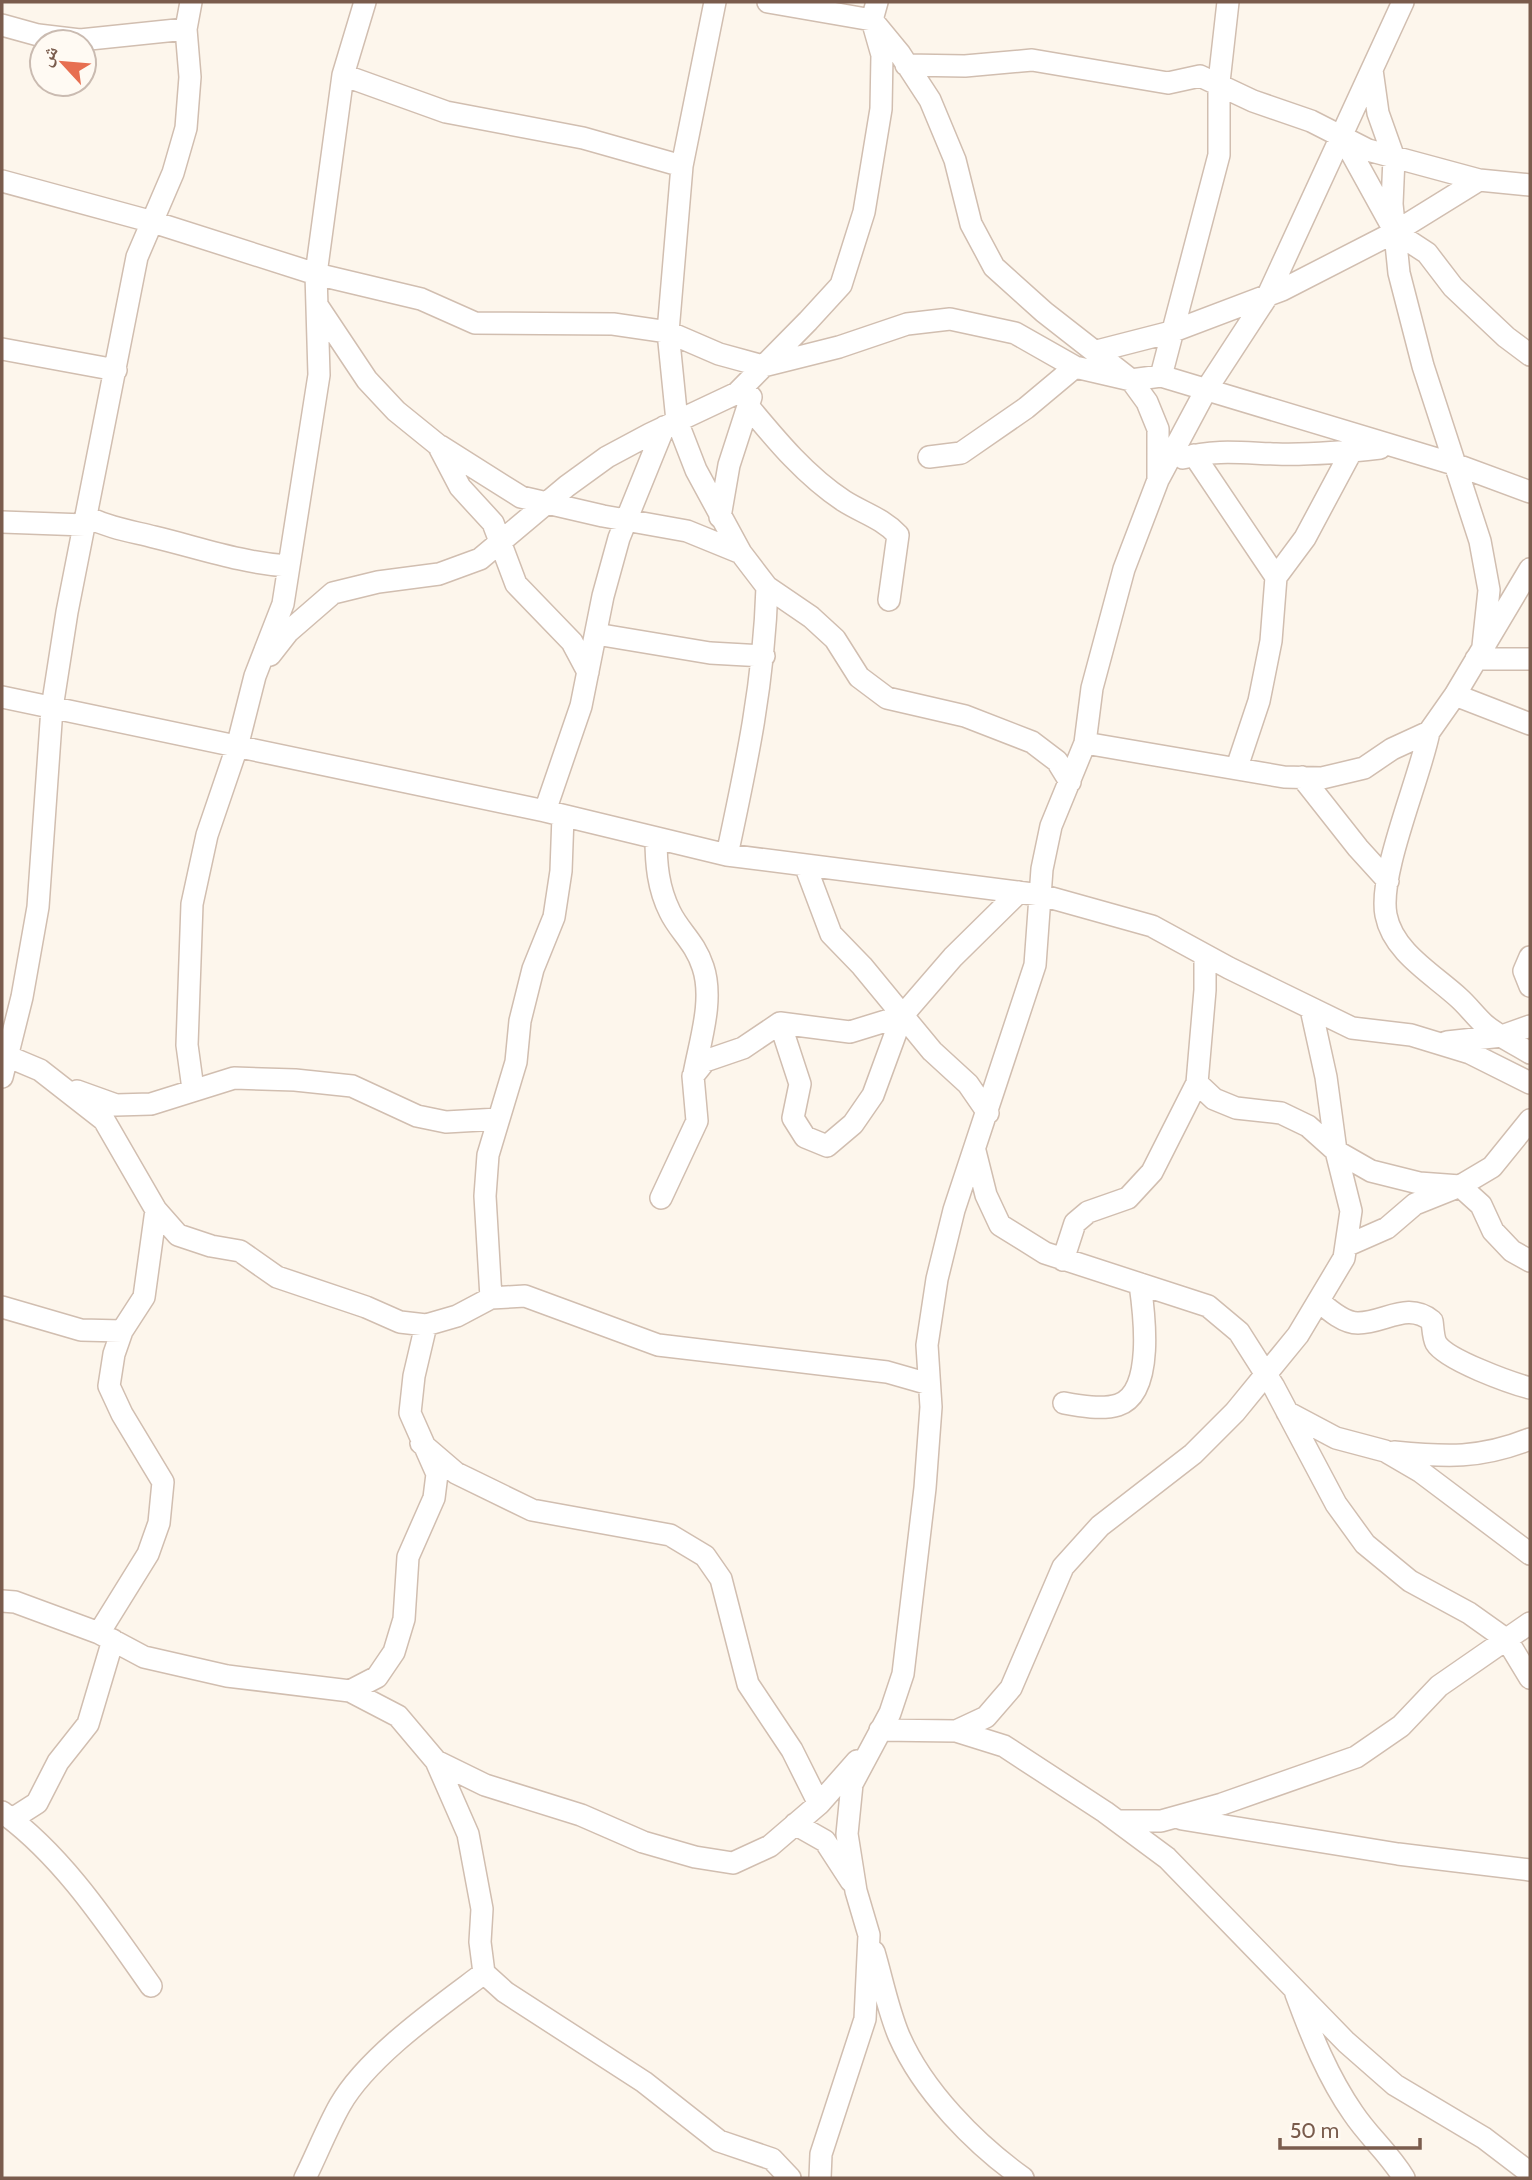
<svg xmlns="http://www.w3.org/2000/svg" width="1532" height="2180" viewBox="0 0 1532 2180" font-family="Cabin,'Noto Naskh Arabic',sans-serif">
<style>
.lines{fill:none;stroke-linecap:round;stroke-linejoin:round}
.minor-casing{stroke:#d1beb0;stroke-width:24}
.minor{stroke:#fff;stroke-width:21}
</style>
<rect width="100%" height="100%" fill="#fdf6ec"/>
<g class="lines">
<defs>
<path id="minor" d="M 715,2 L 682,166 L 668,332 L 677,421 L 696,470 L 741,553 L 767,587 L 811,617 L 835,639 L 859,677 L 887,698 L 965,716 L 1032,742 L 1057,761 L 1070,782
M 768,2 L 872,20 L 900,54 L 930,100 L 955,160 L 971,224 L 994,267 L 1044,312 L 1131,380 L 1147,402 L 1158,429 L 1158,480 L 1124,569 L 1092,688 L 1085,743 L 1051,826 L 1042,869 L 1035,965 L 954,1210 L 937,1279 L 927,1345 L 931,1407 L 925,1488 L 903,1674 L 890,1713 L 852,1784 L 847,1834 L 856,1891 L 869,1935 L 865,2019 L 821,2154 L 820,2178
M 2,25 L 38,35 L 80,40 L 186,29
M 906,65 L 965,66 L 1032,60 L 1168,83 L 1200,76 L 1253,101 L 1311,121 L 1368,150 L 1479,180 L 1530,185
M 1372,70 L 1378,113 L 1394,158 L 1392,204 L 1399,273 L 1423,366 L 1480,541 L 1489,590 L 1483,646
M 343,75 L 446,112 L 583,138 L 682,166
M 1342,136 L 1395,232 L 1427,253 L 1453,287 L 1506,337 L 1530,355
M 2,181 L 153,222 L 316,274 L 421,299 L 475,323 L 613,324 L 668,332 L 719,354 L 763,366 L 839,347 L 907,324 L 950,319 L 1015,333 L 1075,367 L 1131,380 L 1161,376 L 1457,465 L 1530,492
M 317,305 L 367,380 L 396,411 L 438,445 L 460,487 L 493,523 L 516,584 L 572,642 L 588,672
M 2,349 L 116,370
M 1097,351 L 1171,332 L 1282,290 L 1395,232 L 1479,180
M 1161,376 L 1219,155 L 1219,82 L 1228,2
M 748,406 C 777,441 806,476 844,501 C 863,513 882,518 898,535 L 889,600
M 440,446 L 521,497 L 603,516 L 687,531 L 741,553
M 1194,455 L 1276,577 L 1271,641 L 1259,701 L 1237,767
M 929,457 L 961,453 L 1026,408 L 1075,367
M 1183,458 C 1215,449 1243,453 1276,454 C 1311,455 1346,452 1380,448
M 1159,478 L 1206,390 L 1268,295 L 1403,2
M 87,517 C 110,528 130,531 154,537 C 200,548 242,563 288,566
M 720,517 L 729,465 L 751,397
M 2,522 L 85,525
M 1276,577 L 1305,538 L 1351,452
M 596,634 L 710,653 L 764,656
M 270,655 L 288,632 L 333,593 L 378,582 L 439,574 L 480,559 L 567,486 L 607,457 L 650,434 L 737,393 L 808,321 L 841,285 L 864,212 L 881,109 L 882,55 L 872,20 L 877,2
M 1476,659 L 1530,659
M 1455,695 L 1530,724
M 2,697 L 545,811 L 727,855 L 1041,895 L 1152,926 L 1229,968 L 1352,1028 L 1411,1035 L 1470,1053 L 1530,1083
M 1429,732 C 1420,778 1378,874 1386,915 C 1393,952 1433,974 1459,998 C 1468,1006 1476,1017 1485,1025 C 1498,1036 1516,1044 1530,1053
M 1085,743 L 1284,777 L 1322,778 L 1364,768 L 1392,749 L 1429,732 L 1455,695 L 1530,569
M 1302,777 L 1358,848 L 1388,881
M 545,811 L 581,706 L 603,596 L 619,538 L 664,427
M 656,838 C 656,864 658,888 670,912 C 679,931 695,942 703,967 C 714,1000 700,1041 694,1074
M 727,855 C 747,762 764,683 767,587
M 805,865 L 831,934 L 862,966 L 932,1051 L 968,1084 L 988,1113
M 1205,955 L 1205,990 L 1197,1083 L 1214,1099 L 1236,1108 L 1281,1113 L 1308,1126 L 1336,1151 L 1371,1171 L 1419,1183 L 1460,1186 L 1481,1205 L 1493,1231 L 1512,1251 L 1530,1261
M 1530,957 L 1524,971 L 1530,986
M 780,1023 L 800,1084 L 793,1118 L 805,1137 L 827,1146 L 853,1124 L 873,1095 L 902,1016 L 953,957 L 1019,892
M 1447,1042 L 1502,1036 L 1530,1026
M 2,1054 L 40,1070 L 104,1120 L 156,1210 L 178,1235 L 211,1246 L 240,1251 L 277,1277 L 366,1307 L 400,1322 L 426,1325 L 457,1316 L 491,1298 L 525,1296 L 658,1345 L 887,1372 L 929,1384
M 2,1077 L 22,997 L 38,907 L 52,708 L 67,612 L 137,257 L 173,173 L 186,128 L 190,77 L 186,29 L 191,2
M 193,1089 L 187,1045 L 192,904 L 207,835 L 237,747 L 255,676 L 283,604 L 319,375 L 316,274 L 343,75 L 365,2
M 77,1091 L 116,1105 L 151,1104 L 234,1078 L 295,1080 L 352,1086 L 417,1116 L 446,1122 L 498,1119
M 975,1151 L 986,1195 L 1000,1225 L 1045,1253 L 1208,1306 L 1239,1332 L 1274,1387 L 1336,1504 L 1365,1544 L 1410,1581 L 1469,1613 L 1507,1640 L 1530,1678
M 661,1198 L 697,1121 L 693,1076 L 705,1061 L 743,1048 L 780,1023 L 850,1032 L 902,1016
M 1346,1246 L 1387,1228 L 1415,1204 L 1460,1186 L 1492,1167 L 1530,1120
M 1063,1260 L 1075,1223 L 1088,1212 L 1128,1198 L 1152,1172 L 1197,1083
M 491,1298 L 485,1196 L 488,1155 L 516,1062 L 520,1021 L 533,969 L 554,917 L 561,871 L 563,816
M 1320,1302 C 1330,1311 1344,1323 1358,1323 C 1385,1323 1407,1301 1432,1321 C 1433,1327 1433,1337 1436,1343 C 1446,1360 1511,1383 1530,1388
M 2,1307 L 81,1330 L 122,1331
M 1064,1403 C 1080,1406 1102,1410 1118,1405 C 1155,1393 1144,1312 1140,1284
M 1287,1412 L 1336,1438 L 1385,1451 L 1421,1472 L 1530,1554
M 421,1443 L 456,1473 L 532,1510 L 670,1535 L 705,1556 L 721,1579 L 748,1684 L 792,1750 L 819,1804
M 1394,1452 C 1446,1457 1480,1459 1530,1439
M 2,1601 L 15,1602 L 99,1633 L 144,1657 L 227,1676 L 350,1691 L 398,1716 L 436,1761 L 468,1834 L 482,1909 L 480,1942 L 484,1973 L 505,1992 L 644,2082 L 719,2141 L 772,2159 L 790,2178
M 99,1633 L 148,1554 L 159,1523 L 163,1482 L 122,1414 L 109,1386 L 114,1354 L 122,1331 L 144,1297 L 156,1210
M 350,1691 L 377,1677 L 394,1652 L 404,1619 L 408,1557 L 434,1498 L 437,1474 L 410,1413 L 414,1376 L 426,1325
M 880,1730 L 956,1731 L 1004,1746 L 1105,1812 L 1167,1858 L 1346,2042 L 1395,2085 L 1484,2138 L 1530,2173
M 956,1731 L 986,1717 L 1011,1688 L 1063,1567 L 1100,1526 L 1193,1454 L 1235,1412 L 1298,1335 L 1344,1258 L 1351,1211 L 1336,1151 L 1326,1077 L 1311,1009
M 436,1761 L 485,1785 L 581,1815 L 643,1842 L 695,1857 L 733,1863 L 770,1846 L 819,1804 L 857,1761
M 2,1812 C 63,1856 108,1925 151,1986
M 12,1819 L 37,1803 L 58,1762 L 88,1724 L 113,1640
M 1182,1819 L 1398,1854 L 1530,1870
M 1118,1821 L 1161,1821 L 1222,1804 L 1356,1757 L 1401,1726 L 1439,1686 L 1530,1623
M 795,1824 L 825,1841 L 851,1881
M 874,1952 C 882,1979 888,2010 899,2036 C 923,2091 975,2144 1023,2178
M 1296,1994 C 1311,2035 1328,2077 1353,2113 C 1369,2137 1388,2152 1404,2178
M 305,2178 C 317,2154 327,2128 340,2105 C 368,2056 439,2007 484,1973"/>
</defs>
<use href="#minor" class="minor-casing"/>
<use href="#minor" class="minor"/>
</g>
<rect width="1532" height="2180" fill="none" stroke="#7a5c4d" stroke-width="7"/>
<g transform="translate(63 63) rotate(296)"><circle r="33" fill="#fffaf3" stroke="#cabbb1" stroke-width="2"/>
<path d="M0-5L12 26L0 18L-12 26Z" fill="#e76f51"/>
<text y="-10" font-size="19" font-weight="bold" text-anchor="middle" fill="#7a5c4d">ش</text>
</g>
<path d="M1280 2138v10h140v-10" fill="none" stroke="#7a5c4d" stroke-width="3.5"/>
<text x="1290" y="2138" font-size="21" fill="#7a5c4d" stroke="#fffaf3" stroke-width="5" paint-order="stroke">50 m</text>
</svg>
